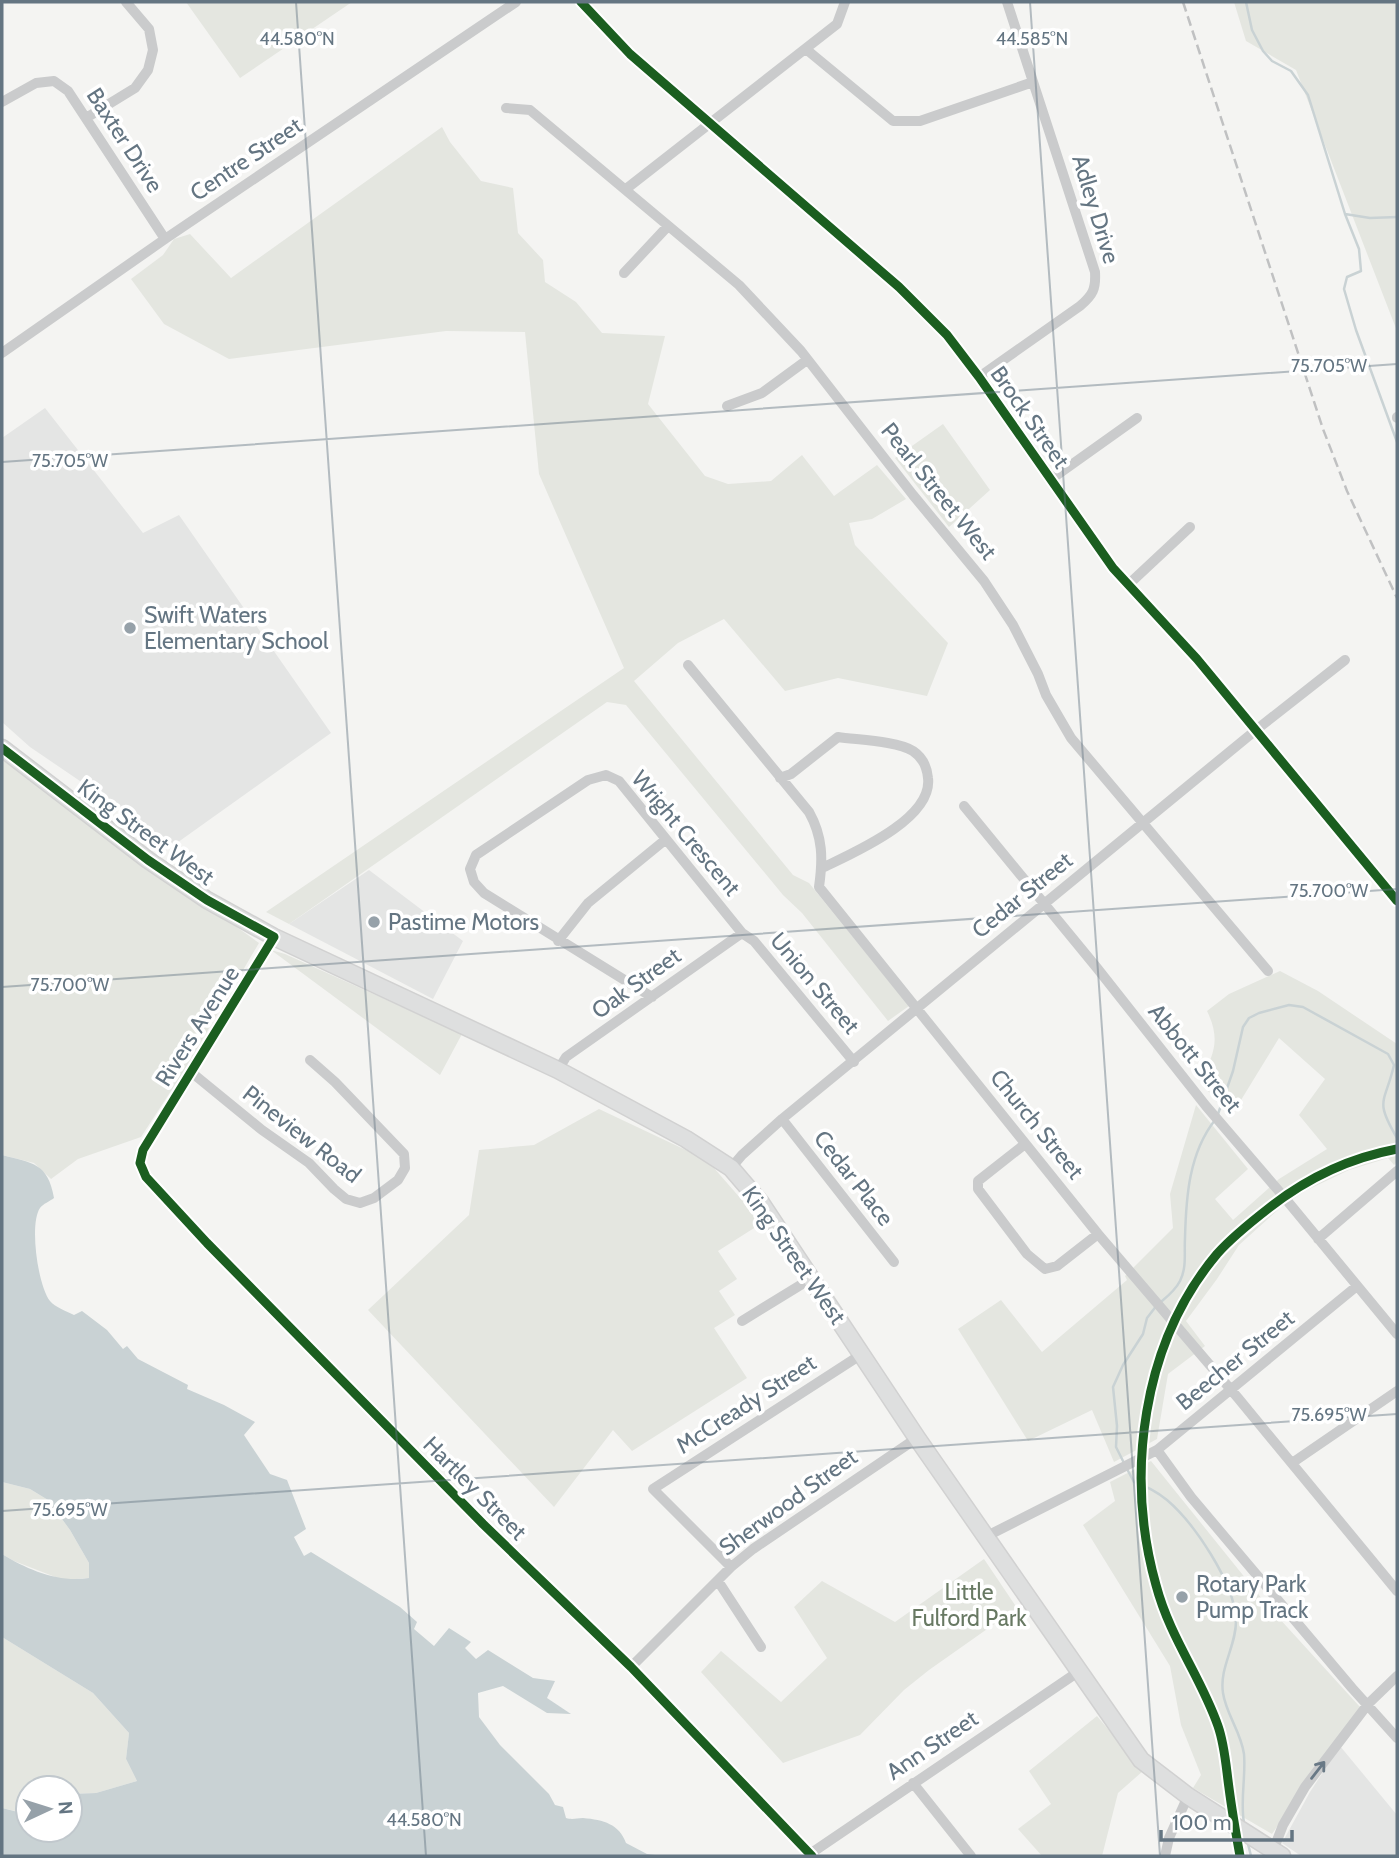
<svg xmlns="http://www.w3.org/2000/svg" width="1399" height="1858" viewBox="0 0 1399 1858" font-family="Cabin,sans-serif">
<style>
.built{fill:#e4e5e4}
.green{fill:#e4e6e0}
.water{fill:#c9d2d4}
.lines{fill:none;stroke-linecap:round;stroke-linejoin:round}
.stream{stroke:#c9d2d4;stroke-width:2.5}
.primary-casing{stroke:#d1d1d1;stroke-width:19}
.street{stroke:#cacbcc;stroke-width:10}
.primary{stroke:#dedfdf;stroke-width:16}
.rail{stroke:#c0c1c2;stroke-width:2.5;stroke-dasharray:10 5;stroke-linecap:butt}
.cycleway-casing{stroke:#fff;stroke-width:13}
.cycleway{stroke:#1b5e20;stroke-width:9}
.oneway{stroke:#697986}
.ticks{fill:none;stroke:#647582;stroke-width:2;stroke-opacity:0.45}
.poi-dot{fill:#96a1a9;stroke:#fff;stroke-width:2.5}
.labels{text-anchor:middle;stroke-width:7;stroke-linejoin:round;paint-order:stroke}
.street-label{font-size:23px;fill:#647582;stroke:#fff}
.poi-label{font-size:23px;fill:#647582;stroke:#fff;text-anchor:start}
.park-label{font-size:23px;fill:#687963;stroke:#fff}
.ticks-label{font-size:18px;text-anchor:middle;fill:#647582;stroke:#fff;stroke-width:7;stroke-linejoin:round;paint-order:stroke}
</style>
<rect width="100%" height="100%" fill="#f4f4f2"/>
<path class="built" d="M 45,408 L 143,533 L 179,515 L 331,733 L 174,845 L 30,747 L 2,722 L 2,438 Z
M 369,870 L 463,941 L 433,999 L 289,924 Z
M 1340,1746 L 1397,1815 L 1397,1856 L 1301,1856 L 1282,1843 L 1310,1792 Z"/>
<path class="green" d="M 186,2 L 352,2 L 240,78 Z
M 1234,2 L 1397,2 L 1397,331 L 1296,70 L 1246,41 Z
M 442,127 L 450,142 L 481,181 L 513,188 L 518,233 L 543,260 L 545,282 L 576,302 L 602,333 L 665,336 L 648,404 L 705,476 L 728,484 L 771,481 L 802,455 L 834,496 L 877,465 L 906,499 L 872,519 L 849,523 L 855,545 L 948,643 L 927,696 L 838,678 L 785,691 L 724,619 L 678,643 L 634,681 L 793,875 L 809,883 L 909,1006 L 888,1021 L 802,913 L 783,895 L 626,705 L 607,702 L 289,924 L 266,912 L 624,668 L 539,474 L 525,332 L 446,331 L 229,359 L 164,324 L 131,279 L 163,255 L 174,239 L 190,234 L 231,278 Z
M 943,424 L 990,490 L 949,527 L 895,458 Z
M 2,760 L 259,943 L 182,1074 L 141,1137 L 78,1159 L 51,1179 L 34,1163 L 2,1155 Z
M 271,950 L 285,954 L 462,1034 L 440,1075 Z
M 1280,971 L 1318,991 L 1397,1044 L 1397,1162 L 1394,1165 L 1388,1158 L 1349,1170 L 1305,1191 L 1281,1207 L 1239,1245 L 1217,1279 L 1186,1321 L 1205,1346 L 1168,1374 L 1157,1439 L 1114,1462 L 1092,1410 L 1028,1441 L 958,1329 L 1001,1300 L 1042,1352 L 1127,1280 L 1125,1276 L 1173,1228 L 1170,1194 L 1196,1105 L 1248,1169 L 1215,1199 L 1233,1220 L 1279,1179 L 1327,1149 L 1299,1115 L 1325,1079 L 1279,1038 L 1230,1118 L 1200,1081 C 1214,1054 1221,1040 1207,1011 L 1229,994 Z
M 599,1109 L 707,1160 L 762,1223 L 718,1251 L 737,1279 L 719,1291 L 735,1315 L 714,1328 L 747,1378 L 632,1451 L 613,1430 L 554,1507 L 368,1310 L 469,1215 L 479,1150 L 534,1145 Z
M 1151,1461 L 1267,1605 L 1360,1707 L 1272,1834 L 1193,1788 L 1201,1775 L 1181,1725 L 1170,1666 L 1083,1525 L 1115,1501 L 1110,1482 Z
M 2,1482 L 30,1489 L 48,1500 L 70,1530 L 89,1563 L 89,1578 L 63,1580 L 14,1561 L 2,1554 Z
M 984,1559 L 1017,1608 L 929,1670 L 904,1690 L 860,1735 L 783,1763 L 701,1672 L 721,1651 L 781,1702 L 827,1658 L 794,1607 L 822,1581 L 895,1622 Z
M 2,1637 L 93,1693 L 129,1733 L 126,1759 L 137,1781 L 96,1793 L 70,1794 L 70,1788 L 28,1788 L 28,1809 L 19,1812 L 2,1808 Z
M 1097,1716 L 1143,1771 L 1118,1793 L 1102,1856 L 1042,1856 L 1018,1829 L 1051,1804 L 1029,1771 Z"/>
<path class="water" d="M 2,1155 C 33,1163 48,1163 54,1198 C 50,1201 43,1204 40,1208 C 29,1224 38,1286 50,1301 C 55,1307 66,1311 74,1315 L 82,1311 L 107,1330 L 123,1349 L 127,1346 L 138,1359 L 188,1385 L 187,1389 L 224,1405 L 255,1422 L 244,1435 L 270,1474 L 287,1480 L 306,1529 L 294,1537 L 304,1556 L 311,1552 L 400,1607 L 417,1622 L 414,1629 L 434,1646 L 449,1628 L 471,1642 L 465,1648 L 476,1659 L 488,1650 L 533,1678 L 555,1681 L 547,1698 L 571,1714 L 547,1713 L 503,1686 L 478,1693 L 479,1717 L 500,1745 L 549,1794 L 555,1805 L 563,1807 L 566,1818 C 573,1820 576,1818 583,1818 C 604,1820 619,1824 626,1843 L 647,1854 L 663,1856 L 2,1856 L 2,1808 L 18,1812 L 28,1809 L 28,1830 L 70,1830 L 70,1794 L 96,1793 L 137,1781 L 126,1759 L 129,1733 L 93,1693 L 2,1637 L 2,1554 C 28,1570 59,1583 89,1578 L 89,1563 L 70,1530 L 48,1500 L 30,1489 L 2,1482 Z"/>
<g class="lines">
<path class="stream" d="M 1246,2 L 1252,30 L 1263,51 L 1272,61 L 1291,71 L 1308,95 L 1345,214 L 1359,249 L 1361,271 L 1347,277 L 1344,289 L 1356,330 L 1397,442
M 1345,214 L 1370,218 L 1397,217
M 1218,1114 L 1233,1071 L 1243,1027 L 1249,1018 L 1259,1013 L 1289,1005 L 1303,1007 L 1388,1054 L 1394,1065 C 1385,1104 1374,1099 1397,1138
M 1162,1301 C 1168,1296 1176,1289 1180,1281 C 1187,1267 1184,1253 1185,1238 C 1186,1197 1189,1153 1215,1120
M 1124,1463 L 1116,1447 L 1117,1426 L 1113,1387 L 1123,1365 L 1143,1334 L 1147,1318 L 1157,1305
M 1127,1469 L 1134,1482 C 1146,1486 1156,1491 1167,1500 C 1194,1523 1234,1582 1236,1619 C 1237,1645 1219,1667 1223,1693 C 1226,1714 1241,1732 1244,1754 C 1246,1777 1240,1800 1244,1823
M 1247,1840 L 1251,1856"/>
<defs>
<path id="primary" d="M 2,748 L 148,860 L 207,900 L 274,937 L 558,1070 L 686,1139 L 731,1168 L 761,1203 L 917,1438 L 1141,1760 L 1188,1796 L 1282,1856"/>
</defs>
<use href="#primary" class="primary-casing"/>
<path class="street" d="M 581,2 L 630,54 L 899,287 L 947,335 L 979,377 L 1113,568 L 1197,659 L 1397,901
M 807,50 L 893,121 L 920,121 L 1033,82
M 2,102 L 36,83 L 54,81 L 68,91 L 165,239
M 506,108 L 530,110 L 739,285 L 801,351 L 913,495 L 984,581 L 1013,625 L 1038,674 L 1046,695 L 1071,738 L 1268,971
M 86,118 L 135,88 L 148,70 L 153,50 L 149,29 L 126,2
M 626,189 L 837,24 L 845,2
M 624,273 L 668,226
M 2,353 L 165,239 L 516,2
M 979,377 L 1080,306 C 1093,295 1096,289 1095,272 L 1007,2
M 727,406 L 762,393 L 807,360
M 1397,417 L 1397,418
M 1050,480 L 1137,418
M 1129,584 L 1190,527
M 688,665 L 809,812 C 823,837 823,859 819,887 L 1098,1234 L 1238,1398 L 1397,1591
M 780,778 L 791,774 L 838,737 C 858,740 897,741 913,751 C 922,757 927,767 928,778 C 933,819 853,853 822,868
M 964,806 L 1097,968 L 1206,1106 L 1284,1197 L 1397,1334
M 274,937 L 143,1150 L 140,1163 L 146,1177 L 207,1243 L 483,1524 L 631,1667 L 812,1856
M 558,941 L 588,903 L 665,840
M 652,997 L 484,893 L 474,882 L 470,869 L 476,855 L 588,780 L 606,775 L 619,781 L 742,933 L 754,941 L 854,1062
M 558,1070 L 566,1057 L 742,933
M 191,1072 L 262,1130 L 309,1163 L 334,1189 L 346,1199 L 360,1203 L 374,1198 L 398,1180 L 405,1168 L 404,1154 L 335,1082 L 310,1060
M 782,1119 L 894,1262
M 1025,1144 L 978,1181 L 978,1189 L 1027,1254 L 1045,1269 L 1057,1266 L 1098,1234
M 731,1168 L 742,1155 L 782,1119 L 1256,730 L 1345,660
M 1318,1239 L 1397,1171
M 742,1321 L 812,1278
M 1157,1450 L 1191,1497 L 1352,1688 L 1397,1738
M 1292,1463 L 1397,1391
M 985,1537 L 1157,1450 L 1357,1286
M 731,1567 L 653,1489 L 862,1354
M 718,1581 L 761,1647
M 631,1667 L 731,1567 L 753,1549 L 917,1438
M 913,1783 L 971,1856
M 1273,1851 L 1283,1825 L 1305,1787 L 1368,1704 L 1397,1676
M 810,1854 L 1078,1672
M 1165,1856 L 1169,1838 L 1188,1796"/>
<use href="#primary" class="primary"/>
<path class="rail" d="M 1183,2 L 1323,429 L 1347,491 L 1397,598"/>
<defs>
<path id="cycleway" d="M 581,2 L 630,54 L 899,287 L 947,335 L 979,377 L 1113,568 L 1197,659 L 1397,901
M 2,748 L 148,860 L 207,900 L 274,937 L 143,1150 L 140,1163 L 146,1177 L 207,1243 L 483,1524 L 631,1667 L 812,1856
M 1240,1856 C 1236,1834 1232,1811 1229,1788 C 1226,1767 1225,1746 1218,1726 C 1201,1677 1170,1638 1156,1585 C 1125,1475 1142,1343 1217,1254 C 1232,1237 1251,1222 1269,1208 C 1307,1178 1349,1158 1397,1149"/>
</defs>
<use href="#cycleway" class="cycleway-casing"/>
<use href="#cycleway" class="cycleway"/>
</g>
<defs><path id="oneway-shaft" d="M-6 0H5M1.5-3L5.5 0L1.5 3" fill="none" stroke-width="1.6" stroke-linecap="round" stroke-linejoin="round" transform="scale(1.75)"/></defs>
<use class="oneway" href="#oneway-shaft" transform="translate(1318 1770) rotate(-52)"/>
<path class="ticks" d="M 296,2 L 426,1856M 1030,2 L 1160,1856M 2,462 L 1397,364M 2,987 L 1397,889M 2,1511 L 1397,1414"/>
<g class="poi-dot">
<circle cx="130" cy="628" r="7"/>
<circle cx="374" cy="922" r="7"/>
<circle cx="1182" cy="1597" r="7"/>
</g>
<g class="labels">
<g class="street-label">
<text transform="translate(125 140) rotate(57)" y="8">Baxter Drive</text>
<text transform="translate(246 159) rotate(-34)" y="8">Centre Street</text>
<text transform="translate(1096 209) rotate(73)" y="8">Adley Drive</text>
<text transform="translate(1030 417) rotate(55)" y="8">Brock Street</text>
<text transform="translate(939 491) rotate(51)" y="8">Pearl Street West</text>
<text transform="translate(146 832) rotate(36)" y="8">King Street West</text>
<text transform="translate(686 833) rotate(50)" y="8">Wright Crescent</text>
<text transform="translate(1022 895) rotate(-39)" y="8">Cedar Street</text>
<text transform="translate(636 983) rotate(-36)" y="8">Oak Street</text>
<text transform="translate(815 983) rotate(50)" y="8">Union Street</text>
<text transform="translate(197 1026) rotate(-58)" y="8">Rivers Avenue</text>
<text transform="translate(1195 1058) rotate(51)" y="8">Abbott Street</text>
<text transform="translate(1037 1124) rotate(51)" y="8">Church Street</text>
<text transform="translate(302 1134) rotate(38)" y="8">Pineview Road</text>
<text transform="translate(854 1178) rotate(52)" y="8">Cedar Place</text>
<text transform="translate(794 1255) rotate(55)" y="8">King Street West</text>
<text transform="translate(1235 1360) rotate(-39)" y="8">Beecher Street</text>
<text transform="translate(746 1404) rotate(-33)" y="8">McCready Street</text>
<text transform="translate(475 1488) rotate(45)" y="8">Hartley Street</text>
<text transform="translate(788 1502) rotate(-36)" y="8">Sherwood Street</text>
<text transform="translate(932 1745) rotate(-34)" y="8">Ann Street</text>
</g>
<g class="poi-label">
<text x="144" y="623">Swift Waters<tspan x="144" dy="26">Elementary School</tspan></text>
<text x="388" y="930">Pastime Motors</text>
<text x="1196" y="1592">Rotary Park<tspan x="1196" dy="26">Pump Track</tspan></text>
</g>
<g class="park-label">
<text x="969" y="1600">Little<tspan x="969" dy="26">Fulford Park</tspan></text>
</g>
</g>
<g class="ticks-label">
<text x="297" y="45">44.580°N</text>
<text x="1032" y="45">44.585°N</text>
<text x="1329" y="372">75.705°W</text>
<text x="70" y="467">75.705°W</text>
<text x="1329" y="897">75.700°W</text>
<text x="70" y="991">75.700°W</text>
<text x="1329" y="1421">75.695°W</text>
<text x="70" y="1516">75.695°W</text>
<text x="424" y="1826">44.580°N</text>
</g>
<rect width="1399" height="1858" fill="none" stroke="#647582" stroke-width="7"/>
<g transform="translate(49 1809) rotate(86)"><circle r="33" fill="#ffffff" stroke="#c1c8cd" stroke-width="2"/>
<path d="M0-5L12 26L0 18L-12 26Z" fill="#96a1a9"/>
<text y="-10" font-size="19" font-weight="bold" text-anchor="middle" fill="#647582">N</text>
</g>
<path d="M1161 1830v10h131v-10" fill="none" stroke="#647582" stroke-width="3.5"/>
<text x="1172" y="1830" font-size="21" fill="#647582" stroke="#ffffff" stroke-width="5" paint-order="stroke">100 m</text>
</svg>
